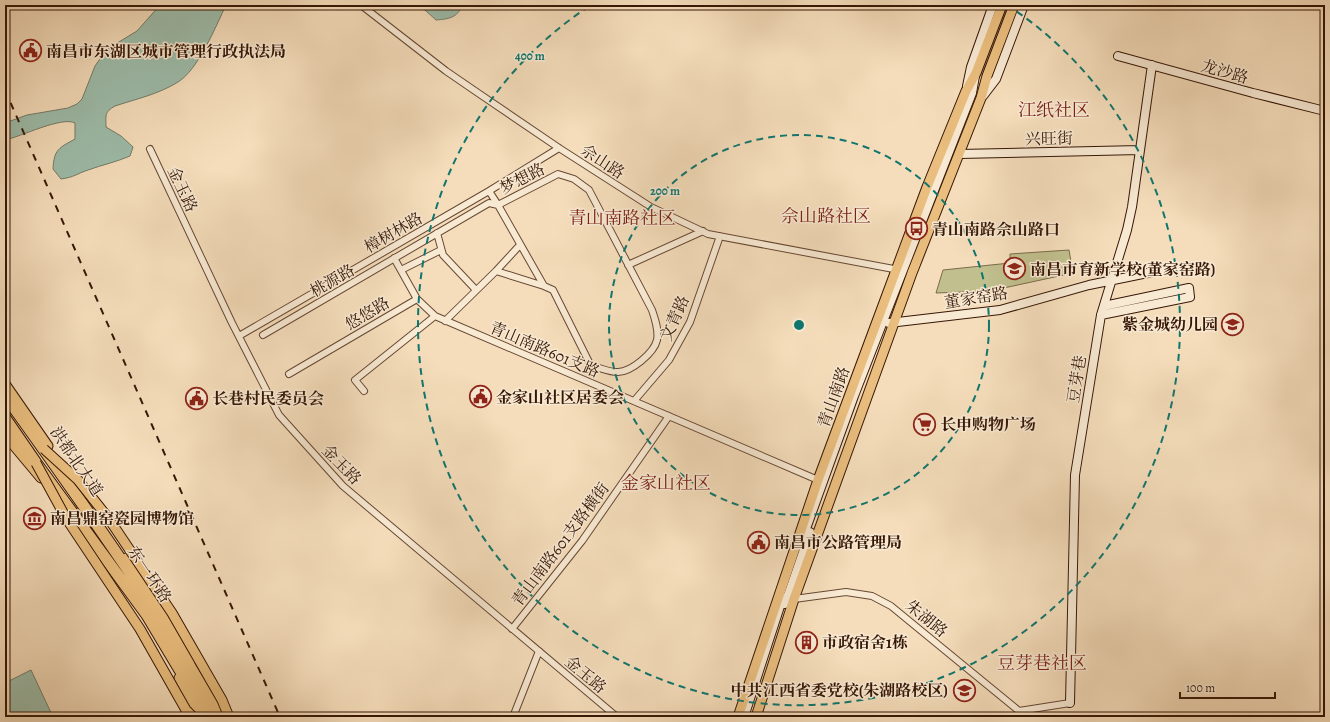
<svg xmlns="http://www.w3.org/2000/svg" width="1330" height="722" viewBox="0 0 1330 722" font-family="Alegreya,'Noto Serif SC',serif">
<style>
.green{fill:#c0bf8d;stroke:#7b6b4a}
.water{fill:#9dbdab;stroke:#747b69}
.lines{fill:none;stroke-linecap:round;stroke-linejoin:round}
.street-casing{stroke:#664833;stroke-width:8}
.secondary-casing{stroke:#361706;stroke-width:10}
.primary-casing{stroke:#361706;stroke-width:11}
.highway-casing{stroke:#361706;stroke-width:13}
.street{stroke:#f8e9d3;stroke-width:6}
.secondary{stroke:#f8e9d3;stroke-width:8}
.primary{stroke:#eabe7e;stroke-width:9}
.highway{stroke:#eabe7e;stroke-width:11}
.rail{stroke:#361706;stroke-width:2;stroke-dasharray:7 7;stroke-linecap:butt}
.primary-bridge-casing{stroke:#361706;stroke-width:11;stroke-linecap:butt}
.primary-bridge{stroke:#eabe7e;stroke-width:9}
.ring{fill:none;stroke:#0f766e;stroke-width:2;stroke-dasharray:7 5}
.labels{text-anchor:middle;stroke-width:3;stroke-linejoin:round;paint-order:stroke}
.poi-label{font-size:16px;font-weight:bold;fill:#361706;stroke:#f8e9d3;text-anchor:start}
.street-label{font-size:16px;fill:#361706;stroke:#f8e9d3}
.quarter-label{font-size:18px;fill:#7a1f14;stroke:#f8e9d3}
.centre{fill:#0f766e;stroke:#f8e9d3;stroke-width:2}
.ring-label{font-size:12px;text-anchor:middle;font-weight:bold;fill:#0f766e;stroke:#f8e9d3;stroke-width:3;stroke-linejoin:round;paint-order:stroke}
</style>
<rect width="100%" height="100%" fill="#f5ddbb"/>
<filter id="stains"><feTurbulence type="fractalNoise" baseFrequency=".005" numOctaves="4"/><feColorMatrix values="0 0 0 0 .2 0 0 0 0 .09 0 0 0 0 .02 0 0 0 .5 -.17"/></filter>
<radialGradient id="worn" r=".72"><stop offset=".6" stop-color="#630" stop-opacity="0"/><stop offset="1" stop-color="#630" stop-opacity=".3"/></radialGradient>
<path class="green" d="M 1069,250 L 1073,273 L 990,291 L 936,293 L 943,270 L 1010,263 L 1010,254 Z"/>
<path class="water" d="M 160,5 L 226,5 C 216,26 198,70 178,82 C 159,94 136,99 115,106 C 104,112 106,116 106,127 L 121,136 L 133,147 L 130,156 C 116,162 102,165 88,170 C 76,174 75,177 61,179 L 53,169 C 54,149 59,148 75,139 L 75,123 C 62,116 20,137 5,140 L 5,123 L 27,115 L 68,108 L 77,104 L 82,99 L 95,66 L 102,56 L 109,48 L 137,31 Z
M 409,5 L 462,5 C 458,18 448,19 436,20 L 425,10 Z
M 31,670 L 53,717 L 5,717 L 5,683 Z"/>
<g class="lines">
<defs>
<path id="street" d="M 361,5 L 446,71 L 481,95 L 559,148 L 651,207 L 708,234 L 899,270
M 5,7 L 9,5
M 150,149 L 232,323 L 279,415 L 343,486 L 617,717
M 558,174 L 574,179 L 589,190 L 652,310 C 655,319 659,330 657,340 C 654,353 631,372 618,372 C 612,373 598,367 591,366 L 553,290 L 544,286 L 498,205 Z
M 489,191 L 498,205
M 437,233 L 443,255 L 476,290
M 628,265 L 703,231
M 401,270 L 441,250
M 496,271 L 544,286
M 417,299 L 435,316
M 445,321 L 496,271 L 520,245
M 263,335 L 489,203 L 498,205
M 239,336 L 489,191 L 559,148
M 289,374 L 417,299 L 394,258
M 364,391 L 355,380 L 435,316 L 818,480
M 634,401 L 669,360 L 690,322 L 720,236
M 794,599 L 846,592 L 872,596 L 891,606 L 1019,711 L 1021,717
M 512,629 L 582,541 L 669,416
M 1019,711 L 1070,703
M 513,717 L 539,651"/>
<path id="secondary" d="M 1118,56 L 1253,93 L 1325,111
M 967,86 L 971,67 L 993,5
M 983,96 L 996,79 L 1024,5
M 959,154 L 1140,150
M 1101,315 L 1190,297 L 1189,288 L 1104,306
M 889,323 L 1000,310 L 1089,285 L 1172,268
M 803,537 L 854,396 L 972,93 L 975,76
M 785,604 L 810,532
M 1070,703 L 1075,475 L 1101,315 L 1127,230 L 1132,207 L 1152,65
M 744,717 L 783,597"/>
<path id="primary" d="M 5,384 L 48,446
M 5,435 L 41,478
M 126,558 L 163,608 L 193,659
M 179,678 L 200,717
M 738,717 L 818,480 L 876,324 L 927,187 L 966,91 L 976,73 L 1002,5
M 756,717 L 794,599 L 912,273 L 981,98 L 987,76 L 1014,5"/>
<path id="highway" d="M 5,395 C 80,500 156,605 220,717
M 5,418 L 36,463 L 147,615 L 208,717"/>
</defs>
<use href="#street" class="street-casing"/>
<use href="#secondary" class="secondary-casing"/>
<use href="#primary" class="primary-casing"/>
<use href="#highway" class="highway-casing"/>
<use href="#street" class="street"/>
<use href="#secondary" class="secondary"/>
<use href="#primary" class="primary"/>
<use href="#highway" class="highway"/>
<path class="rail" d="M 5,90 L 280,717"/>
<defs>
<path id="primary-bridge" d="M 44,449 L 78,480 L 109,519 L 172,613 L 222,700 L 229,717
M 36,463 L 66,518 L 140,629 L 186,710 L 193,717"/>
</defs>
<use href="#primary-bridge" class="primary-bridge-casing"/>
<use href="#primary-bridge" class="primary-bridge"/>
</g>
<g class="ring">
<circle cx="799" cy="325" r="190"/>
<path d="M1007 5A381 381 0 1 1 591 5"/>
</g>
<defs>
<symbol id="civic-ring" viewBox="-11 -11 22 22"><circle r="9.5" fill="#f8e9d3" stroke="#8f2418" stroke-width="1.5"/><path d="M-.6-6.5H3V-4.5H.6V-3L4-1V1h2V6H-6V1h2V-1L-.6-3ZM-1.2 2.5V6h2.4V2.5Z" fill="#8f2418"/></symbol>
<symbol id="bus-ring" viewBox="-11 -11 22 22"><circle r="9.5" fill="#f8e9d3" stroke="#8f2418" stroke-width="1.5"/><path d="M-5-6H5V4H4V6H2V4H-2V6H-4V4H-5ZM-3.5-4V0h7V-4ZM-3.5 1.2v1.5H-2V1.2ZM2 1.2v1.5H3.5V1.2Z" fill="#8f2418"/></symbol>
<symbol id="school-ring" viewBox="-11 -11 22 22"><circle r="9.5" fill="#f8e9d3" stroke="#8f2418" stroke-width="1.5"/><path d="M0-5L7-2L0 1L-7-2ZM-4 1L0 2.5L4 1V4Q0 6-4 4Z" fill="#8f2418"/></symbol>
<symbol id="supermarket-ring" viewBox="-11 -11 22 22"><circle r="9.5" fill="#f8e9d3" stroke="#8f2418" stroke-width="1.5"/><path d="M-6-5.5h2.5l.6 2H6L4.5 2H-2.5L-4.4-4H-6ZM-1.5 3.2a1.3 1.3 0 1 0 .1 0ZM3 3.2a1.3 1.3 0 1 0 .1 0Z" fill="#8f2418"/></symbol>
<symbol id="museum-ring" viewBox="-11 -11 22 22"><circle r="9.5" fill="#f8e9d3" stroke="#8f2418" stroke-width="1.5"/><path d="M0-6L6-3V-2H-6V-3ZM-5-1h2V3h-2ZM-1-1h2V3h-2ZM3-1h2V3H3ZM-6 4H6V6H-6Z" fill="#8f2418"/></symbol>
<symbol id="building-ring" viewBox="-11 -11 22 22"><circle r="9.5" fill="#f8e9d3" stroke="#8f2418" stroke-width="1.5"/><path d="M-4-6H4V6H1V3H-1V6H-4ZM-2.5-4.3h1.7v1.8h-1.7ZM.8-4.3h1.7v1.8H.8ZM-2.5-1h1.7V.8h-1.7ZM.8-1h1.7V.8H.8Z" fill="#8f2418"/></symbol>
<symbol id="university-ring" viewBox="-11 -11 22 22"><circle r="9.5" fill="#f8e9d3" stroke="#8f2418" stroke-width="1.5"/><path d="M0-5L7-2L0 1L-7-2ZM-4 1L0 2.5L4 1V4Q0 6-4 4Z" fill="#8f2418"/></symbol>
</defs>
<g fill-rule="evenodd">
<use href="#civic-ring" x="18" y="38" width="25" height="25"/>
<use href="#bus-ring" x="904" y="216" width="25" height="25"/>
<use href="#school-ring" x="1002" y="256" width="25" height="25"/>
<use href="#school-ring" x="1220" y="312" width="25" height="25"/>
<use href="#civic-ring" x="468" y="384" width="25" height="25"/>
<use href="#civic-ring" x="184" y="386" width="25" height="25"/>
<use href="#supermarket-ring" x="912" y="412" width="25" height="25"/>
<use href="#museum-ring" x="22" y="506" width="25" height="25"/>
<use href="#civic-ring" x="746" y="530" width="25" height="25"/>
<use href="#building-ring" x="794" y="630" width="25" height="25"/>
<use href="#university-ring" x="952" y="678" width="25" height="25"/>
</g>
<g class="labels">
<g class="poi-label">
<text x="46" y="57">南昌市东湖区城市管理行政执法局</text>
<text x="932" y="235">青山南路佘山路口</text>
<text x="1030" y="275">南昌市育新学校(董家窑路)</text>
<text x="1218" y="330" text-anchor="end">紫金城幼儿园</text>
<text x="496" y="403">金家山社区居委会</text>
<text x="212" y="404">长巷村民委员会</text>
<text x="940" y="430">长申购物广场</text>
<text x="50" y="524">南昌鼎窑瓷园博物馆</text>
<text x="774" y="548">南昌市公路管理局</text>
<text x="822" y="648">市政宿舍1栋</text>
<text x="948" y="696" text-anchor="end">中共江西省委党校(朱湖路校区)</text>
</g>
<g class="street-label">
<text transform="translate(1225 71) rotate(16)" y="6">龙沙路</text>
<text transform="translate(1049 138) rotate(-1)" y="6">兴旺街</text>
<text transform="translate(603 161) rotate(33)" y="6">佘山路</text>
<text transform="translate(522 178) rotate(-27)" y="6">梦想路</text>
<text transform="translate(183 189) rotate(65)" y="6">金玉路</text>
<text transform="translate(393 232) rotate(-30)" y="6">樟树林路</text>
<text transform="translate(332 280) rotate(-30)" y="6">桃源路</text>
<text transform="translate(976 297) rotate(-9)" y="6">董家窑路</text>
<text transform="translate(367 313) rotate(-31)" y="6">悠悠路</text>
<text transform="translate(674 318) rotate(-66)" y="6">文青路</text>
<text transform="translate(545 349) rotate(23)" y="6">青山南路601支路</text>
<text transform="translate(1076 379) rotate(-81)" y="6">豆芽巷</text>
<text transform="translate(833 397) rotate(-70)" y="6">青山南路</text>
<text transform="translate(77 461) rotate(56)" y="6">洪都北大道</text>
<text transform="translate(342 464) rotate(46)" y="6">金玉路</text>
<text transform="translate(560 544) rotate(-53)" y="6">青山南路601支路横街</text>
<text transform="translate(150 574) rotate(56)" y="6">东一环路</text>
<text transform="translate(927 618) rotate(39)" y="6">朱湖路</text>
<text transform="translate(586 674) rotate(40)" y="6">金玉路</text>
</g>
<g class="quarter-label">
<text x="1054" y="116">江纸社区</text>
<text x="826" y="222">佘山路社区</text>
<text x="622" y="224">青山南路社区</text>
<text x="666" y="489">金家山社区</text>
<text x="1042" y="669">豆芽巷社区</text>
</g>
</g>
<circle cx="799" cy="325" r="6" class="centre"/>
<g class="ring-label">
<text x="530" y="60">400 m</text>
<text x="665" y="195">200 m</text>
</g>
<rect width="1330" height="722" fill="none" stroke="#f5ddbb" stroke-width="20"/>
<rect x="6" y="6" width="1318" height="710" fill="none" stroke="#361706" stroke-width="2"/>
<rect x="10" y="10" width="1310" height="702" fill="none" stroke="#361706"/>
<path d="M1180 692v6h95v-6" fill="none" stroke="#361706" stroke-width="2"/>
<text x="1186" y="692" font-size="12" fill="#361706" stroke="#f8e9d3" stroke-width="3" paint-order="stroke">100 m</text>
<rect width="100%" height="100%" filter="url(#stains)"/>
<rect width="100%" height="100%" fill="url(#worn)"/>
</svg>
